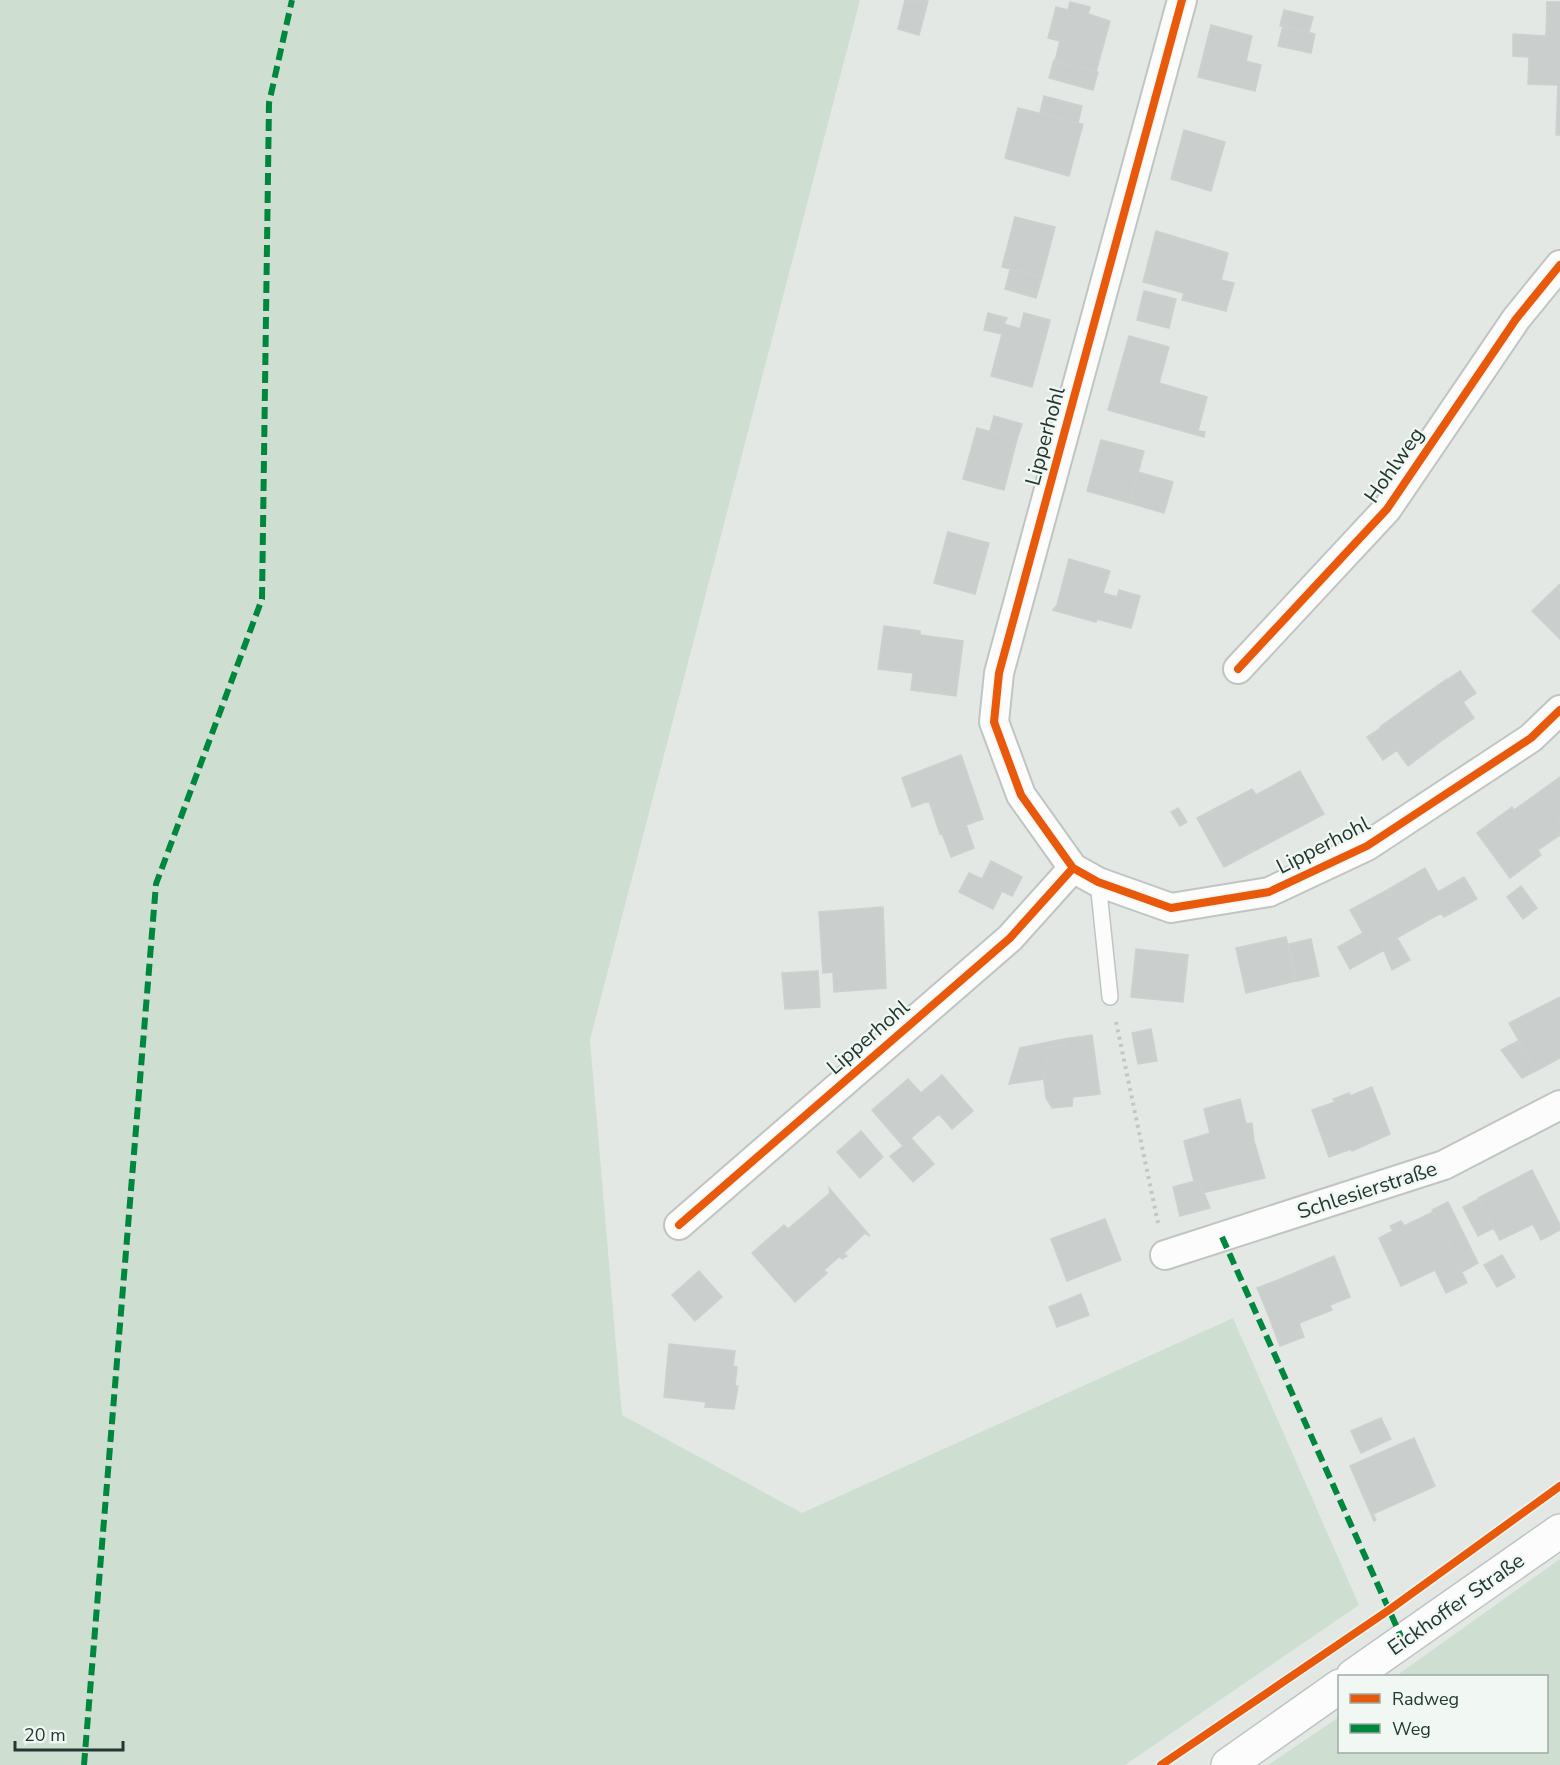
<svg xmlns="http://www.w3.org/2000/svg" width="1560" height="1765" viewBox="0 0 1560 1765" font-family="'Nunito Sans',sans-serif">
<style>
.green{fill:#cedfd2}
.building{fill:#cacfcd;stroke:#ccd0ce;stroke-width:1.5}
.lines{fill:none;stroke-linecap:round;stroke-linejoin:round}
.lane-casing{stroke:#c0c5c2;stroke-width:18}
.street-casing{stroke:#c0c5c2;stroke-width:32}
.secondary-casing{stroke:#bfc5c2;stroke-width:36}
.path{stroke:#c0c8c4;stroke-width:4;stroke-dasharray:3 4.5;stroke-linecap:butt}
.lane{stroke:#fbfcfb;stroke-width:15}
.street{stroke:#fbfcfb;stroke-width:28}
.secondary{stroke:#fbfcfb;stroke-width:33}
.quiet{stroke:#00873e;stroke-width:6;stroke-dasharray:12 6;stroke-linecap:butt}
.cycleway-casing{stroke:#f1f7f3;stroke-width:11}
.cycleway{stroke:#e8590c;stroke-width:8}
.labels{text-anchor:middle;stroke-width:4.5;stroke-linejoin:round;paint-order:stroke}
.street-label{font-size:21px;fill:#233832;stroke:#f1f7f3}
</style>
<rect width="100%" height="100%" fill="#e3e8e5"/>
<path class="green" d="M 0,0 L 860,0 L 590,1040 L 622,1415 L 802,1513 L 1233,1318 L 1359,1605 L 1125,1765 L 0,1765 Z
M 1560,1559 L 1560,1765 L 1268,1765 L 1339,1717 L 1340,1752 L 1546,1752 L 1546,1676 L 1396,1676 Z"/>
<path class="building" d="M 905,0 L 928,1 L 919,35 L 898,29 Z
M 1070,2 L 1090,7 L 1088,14 L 1110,21 L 1096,72 L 1055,61 L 1060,41 L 1048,38 L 1056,7 L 1068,10 Z
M 1547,2 L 1560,2 L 1560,74 L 1560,37 L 1546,36 Z
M 1284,10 L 1313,17 L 1309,32 L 1280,26 Z
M 1211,25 L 1252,36 L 1246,61 L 1261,65 L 1255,91 L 1198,77 Z
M 1283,26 L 1315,34 L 1311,53 L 1278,46 Z
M 1513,34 L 1560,37 L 1560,135 L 1556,135 L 1558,85 L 1528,84 L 1529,57 L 1513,56 Z
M 1054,60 L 1098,72 L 1093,90 L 1049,78 Z
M 1044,96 L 1082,106 L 1078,123 L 1040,113 Z
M 1018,108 L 1083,124 L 1069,176 L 1005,158 Z
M 1184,130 L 1225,142 L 1211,191 L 1171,179 Z
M 1015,217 L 1055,227 L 1042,277 L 1002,267 Z
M 1156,231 L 1228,253 L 1221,280 L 1234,283 L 1226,311 L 1182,300 L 1184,293 L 1143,282 Z
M 1010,270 L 1042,277 L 1036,298 L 1005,289 Z
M 1144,291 L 1176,299 L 1169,328 L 1137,320 Z
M 988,313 L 1007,318 L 1004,324 L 1046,336 L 1032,387 L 991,376 L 1002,334 L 984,330 Z
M 1024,313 L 1050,320 L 1046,336 L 1020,329 Z
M 1129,336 L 1169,347 L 1159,383 L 1207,397 L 1198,431 L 1205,432 L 1204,437 L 1108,410 Z
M 994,416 L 1022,424 L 1017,439 L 990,431 Z
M 977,428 L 1017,439 L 1004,490 L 963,479 Z
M 1101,440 L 1144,451 L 1130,503 L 1087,491 Z
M 1138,472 L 1173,482 L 1164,513 L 1130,503 Z
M 948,532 L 989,543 L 975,594 L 934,583 Z
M 1069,559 L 1110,571 L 1103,593 L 1117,597 L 1119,590 L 1140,596 L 1131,628 L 1097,619 L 1096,622 L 1053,610 L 1057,605 Z
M 1560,584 L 1560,639 L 1532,611 Z
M 884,626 L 920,631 L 920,635 L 963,641 L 956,696 L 911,690 L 913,673 L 878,669 Z
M 1460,671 L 1476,693 L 1463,702 L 1447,680 Z
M 1447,679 L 1474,718 L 1441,741 L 1413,703 Z
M 1413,703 L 1441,741 L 1408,766 L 1380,727 Z
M 1381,728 L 1397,750 L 1383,760 L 1367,737 Z
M 961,755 L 983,819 L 940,834 L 929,801 L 912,807 L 902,778 Z
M 1300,771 L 1324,814 L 1224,867 L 1197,818 L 1252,789 L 1256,795 Z
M 1560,777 L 1560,823 L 1538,793 Z
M 1538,793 L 1560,823 L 1560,835 L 1538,850 L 1541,855 L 1510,878 L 1477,833 L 1512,807 L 1514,810 Z
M 1178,808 L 1187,822 L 1180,826 L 1171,812 Z
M 966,825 L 974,848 L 951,857 L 942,833 Z
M 991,861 L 1022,877 L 1012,896 L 1002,891 L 993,909 L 959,892 L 969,873 L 982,879 Z
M 1425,868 L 1438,892 L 1464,877 L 1477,899 L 1444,917 L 1441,913 L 1411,930 L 1389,889 Z
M 1521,886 L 1537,908 L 1523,919 L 1507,897 Z
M 1389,889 L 1411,930 L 1382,946 L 1384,950 L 1350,969 L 1338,947 L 1363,933 L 1350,910 Z
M 883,907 L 886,988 L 834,992 L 833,972 L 823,973 L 819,912 Z
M 1286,937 L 1296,981 L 1246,993 L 1236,948 Z
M 1397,938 L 1410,960 L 1392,970 L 1382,946 Z
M 1311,939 L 1319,976 L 1297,981 L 1289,944 Z
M 1136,949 L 1188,955 L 1183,1002 L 1131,997 Z
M 818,971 L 820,1007 L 785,1009 L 782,973 Z
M 1560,997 L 1560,1058 L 1536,1071 L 1509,1023 Z
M 1151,1029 L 1157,1061 L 1138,1064 L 1132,1033 Z
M 1092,1035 L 1100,1094 L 1073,1097 L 1072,1106 L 1052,1108 L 1046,1098 L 1042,1064 L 1047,1063 L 1045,1048 L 1065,1045 L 1064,1039 Z
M 1064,1039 L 1065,1045 L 1045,1048 L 1047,1063 L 1042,1064 L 1044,1079 L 1009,1084 L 1020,1048 Z
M 1518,1041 L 1536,1071 L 1522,1078 L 1501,1050 Z
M 942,1075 L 973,1111 L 952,1129 L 939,1114 L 911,1138 L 934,1164 L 913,1182 L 890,1156 L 903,1146 L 872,1110 L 908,1079 L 921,1093 Z
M 1372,1087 L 1390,1134 L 1352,1151 L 1351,1149 L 1329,1157 L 1312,1110 L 1335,1102 L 1333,1099 L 1349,1093 L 1350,1096 Z
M 1240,1099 L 1246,1124 L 1252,1123 L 1254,1141 L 1189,1162 L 1184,1141 L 1210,1133 L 1204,1109 Z
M 861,1131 L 883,1157 L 860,1178 L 837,1152 Z
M 1254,1141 L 1265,1178 L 1202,1193 L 1199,1180 L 1194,1181 L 1189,1162 Z
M 1532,1170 L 1560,1225 L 1560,1230 L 1541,1240 L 1533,1224 L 1500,1240 L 1478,1198 Z
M 1199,1180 L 1210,1208 L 1180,1216 L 1173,1187 Z
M 829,1188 L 870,1236 L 865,1233 L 844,1253 L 847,1256 L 842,1259 L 840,1256 L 824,1270 L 827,1273 L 795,1302 L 752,1253 L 784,1225 L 788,1229 L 830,1193 Z
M 1479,1199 L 1494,1228 L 1478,1236 L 1463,1207 Z
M 1448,1202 L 1478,1263 L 1462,1272 L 1432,1210 Z
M 1433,1212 L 1467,1283 L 1446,1293 L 1435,1270 L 1401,1286 L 1379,1238 L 1393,1231 L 1390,1226 L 1401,1221 L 1404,1226 Z
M 1105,1219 L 1121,1260 L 1067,1281 L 1051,1239 Z
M 1502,1255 L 1515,1277 L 1497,1287 L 1484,1265 Z
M 1334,1256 L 1350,1297 L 1330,1305 L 1332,1310 L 1299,1323 L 1304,1337 L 1280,1346 L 1266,1309 L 1287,1301 L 1278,1280 Z
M 699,1271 L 722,1297 L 695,1321 L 672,1295 Z
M 1278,1280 L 1287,1301 L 1266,1309 L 1257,1288 Z
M 1081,1294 L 1089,1315 L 1057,1327 L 1049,1307 Z
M 669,1344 L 735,1351 L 733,1366 L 737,1367 L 735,1386 L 738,1386 L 734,1409 L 705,1407 L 706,1402 L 664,1397 Z
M 1381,1418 L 1391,1439 L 1361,1453 L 1351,1431 Z
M 1414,1438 L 1435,1486 L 1373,1514 L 1376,1520 L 1374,1521 L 1350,1466 Z"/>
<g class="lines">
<defs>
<path id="lane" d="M 1098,882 L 1110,997"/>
<path id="street" d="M 1182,0 L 999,673 L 994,722 L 1021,795 L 1073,868 L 1098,882 L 1171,908 L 1269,892 L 1367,846 L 1531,738 L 1560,710
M 1238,669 L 1387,509 L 1516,319 L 1560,265
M 679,1225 L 1010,938 L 1073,868
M 1165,1255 L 1444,1165 L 1560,1105"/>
<path id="secondary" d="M 1353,1676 L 1560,1531
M 1228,1765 L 1340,1686"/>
</defs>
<use href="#lane" class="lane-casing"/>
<use href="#street" class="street-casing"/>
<use href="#secondary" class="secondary-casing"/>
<path class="path" d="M 1116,1022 L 1158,1223"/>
<use href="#lane" class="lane"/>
<use href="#street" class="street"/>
<use href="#secondary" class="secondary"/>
<path class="quiet" d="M 1222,1237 L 1403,1641
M 84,1765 L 156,884 L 262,599 L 269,103 L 292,0"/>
<defs>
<path id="cycleway" d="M 1182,0 L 999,673 L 994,722 L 1021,795 L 1073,868 L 1098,882 L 1171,908 L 1269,892 L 1367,846 L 1531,738 L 1560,710
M 1238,669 L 1387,509 L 1516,319 L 1560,265
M 679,1225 L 1010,938 L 1073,868
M 1161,1765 L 1389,1610 L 1560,1486"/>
</defs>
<use href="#cycleway" class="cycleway-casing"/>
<use href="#cycleway" class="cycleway"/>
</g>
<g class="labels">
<g class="street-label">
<text transform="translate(1045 436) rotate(-75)" y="7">Lipperhohl</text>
<text transform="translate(1394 465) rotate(-55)" y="7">Hohlweg</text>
<text transform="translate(1323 845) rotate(-27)" y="7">Lipperhohl</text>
<text transform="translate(868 1037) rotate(-41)" y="7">Lipperhohl</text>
<text transform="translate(1367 1190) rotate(-18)" y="7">Schlesierstraße</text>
<text transform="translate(1456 1604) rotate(-35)" y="7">Eickhoffer Straße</text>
</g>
</g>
<rect x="1338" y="1675" width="210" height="78" fill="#f1f7f3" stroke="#9faba6" stroke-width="1.5"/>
<rect x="1350" y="1694" width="30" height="9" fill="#e8590c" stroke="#9faba6" stroke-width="1.5"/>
<text x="1392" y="1705" font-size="18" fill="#233832">Radweg</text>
<rect x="1350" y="1724" width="30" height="9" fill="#00873e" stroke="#9faba6" stroke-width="1.5"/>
<text x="1392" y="1735" font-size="18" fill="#233832">Weg</text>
<path d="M15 1741v9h108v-9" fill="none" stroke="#233832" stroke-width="3"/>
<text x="24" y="1741" font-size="18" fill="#233832" stroke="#f1f7f3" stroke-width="4.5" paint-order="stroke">20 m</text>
</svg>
